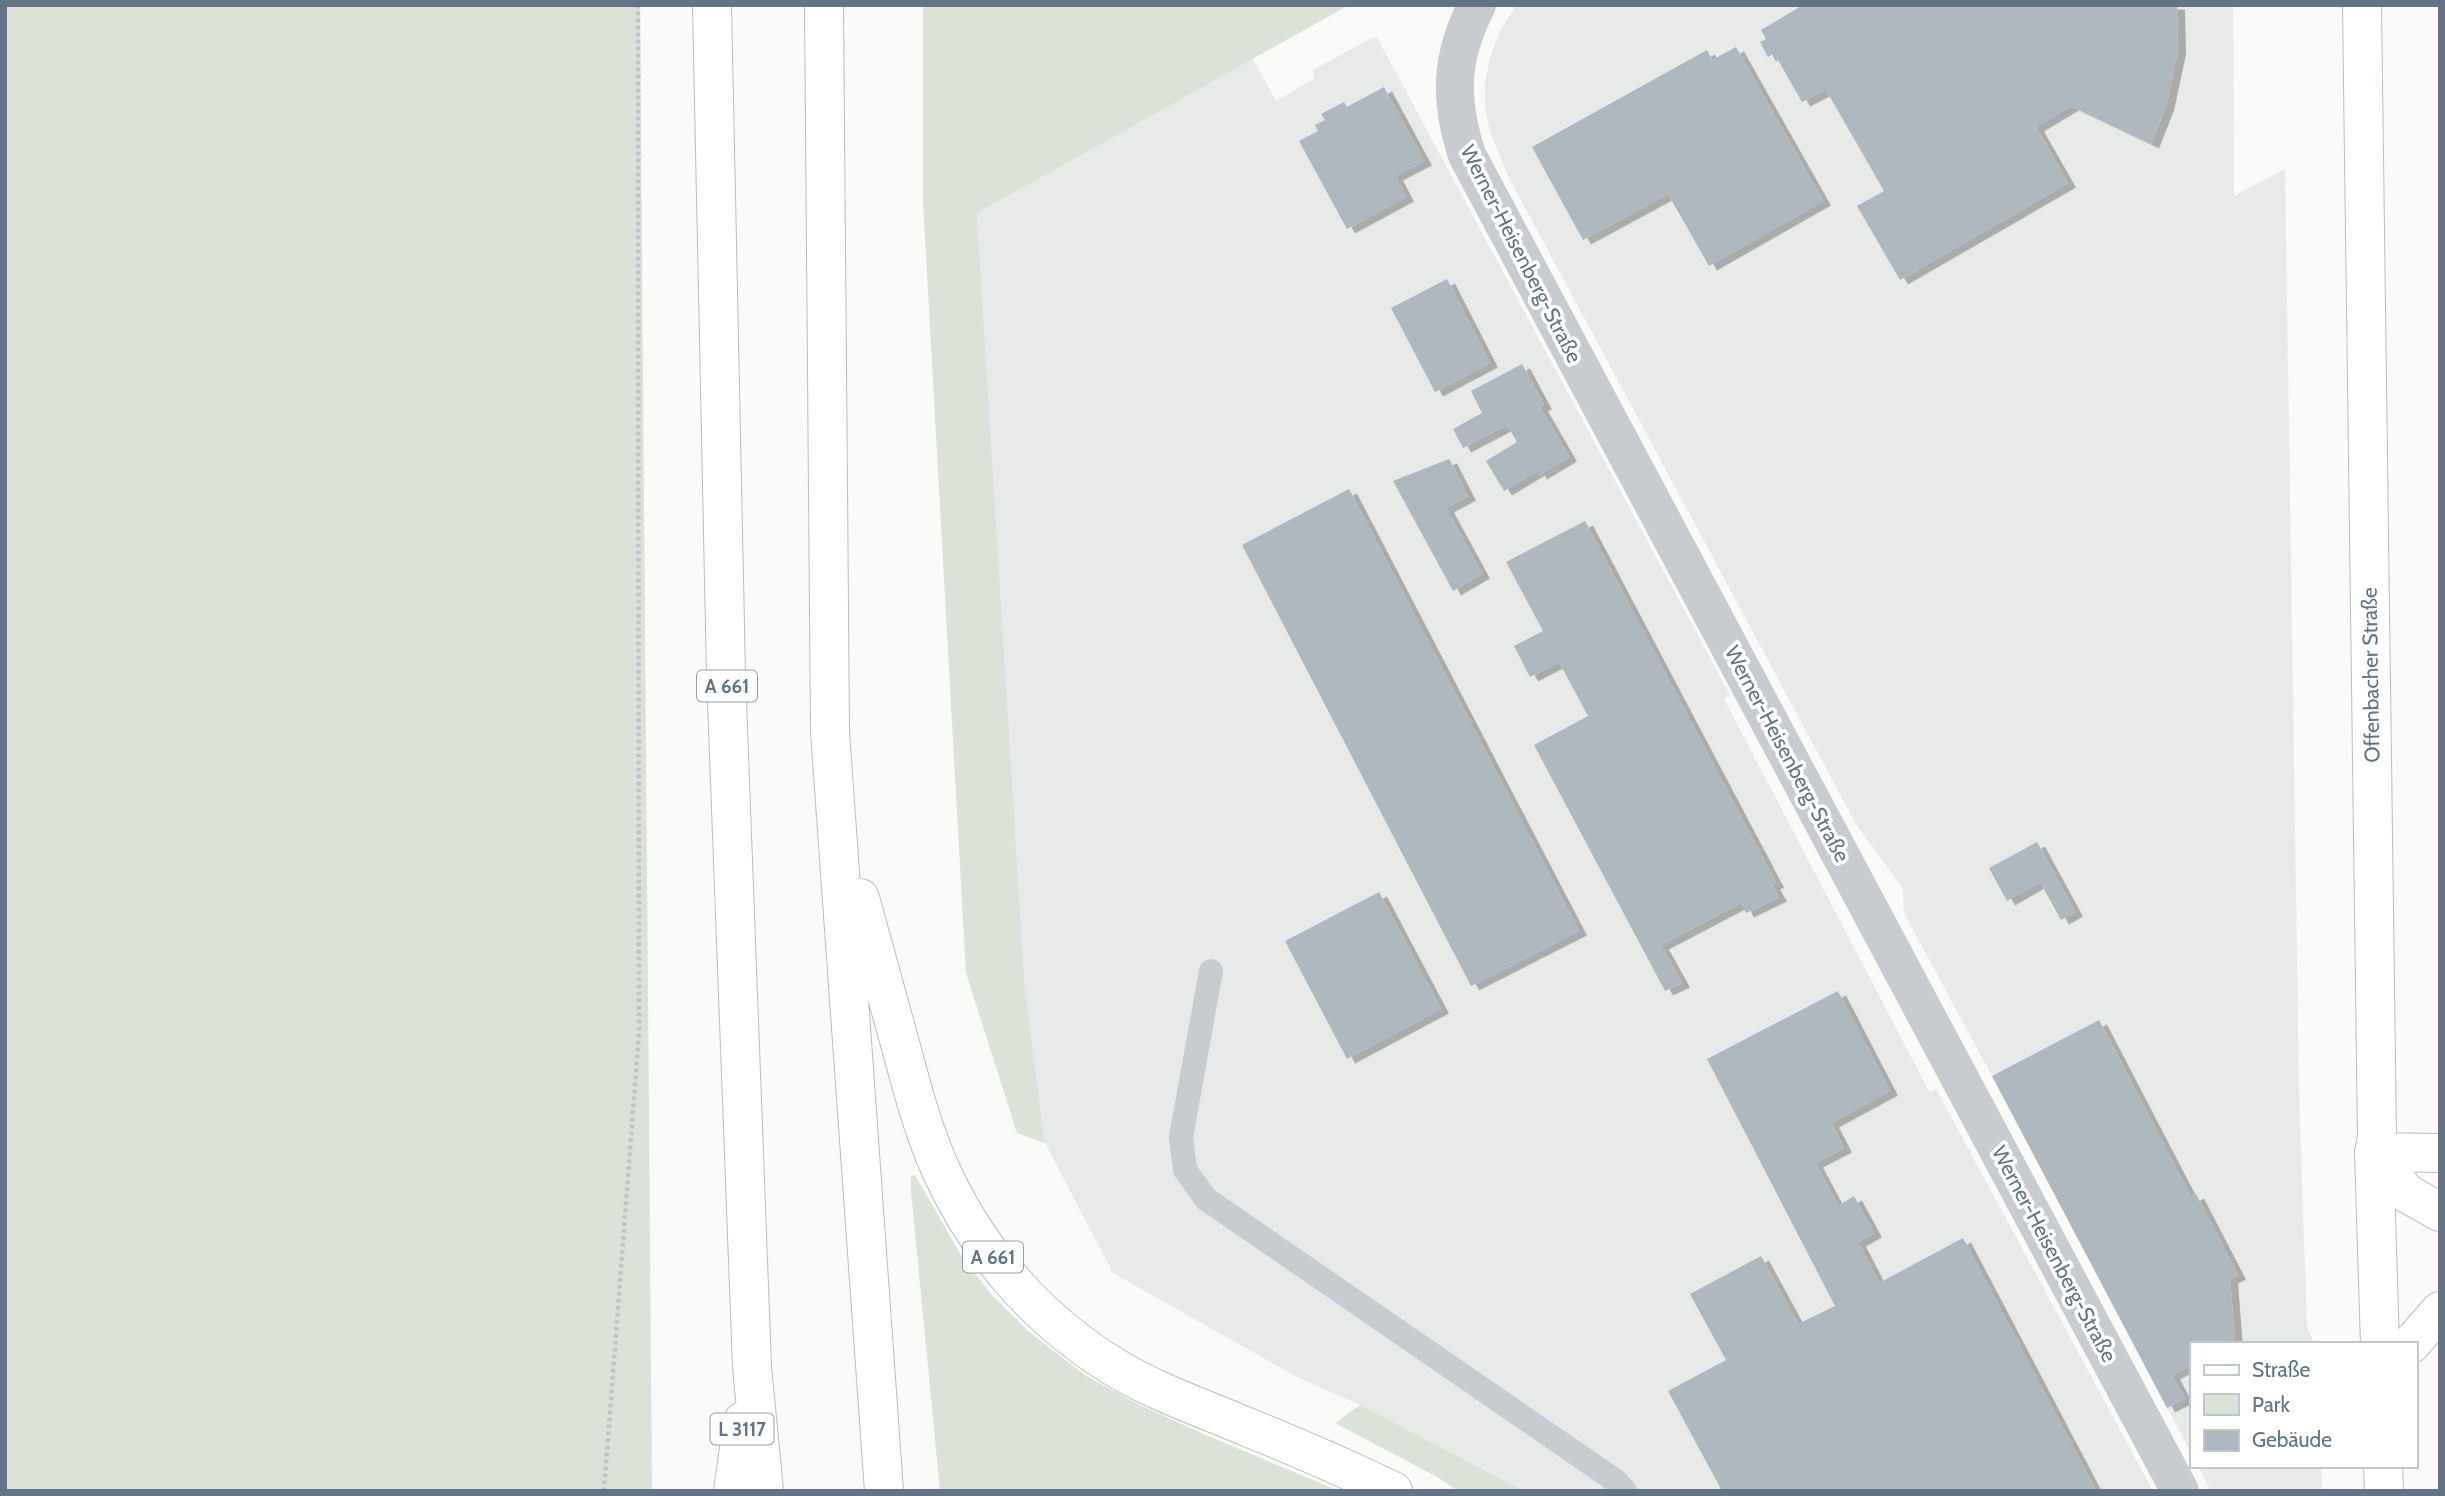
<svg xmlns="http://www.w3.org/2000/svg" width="2445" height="1496" viewBox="0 0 2445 1496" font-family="Cabin,sans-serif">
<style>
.built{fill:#e8e9e9}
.green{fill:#dbe2d8}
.building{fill:#b0b8bf;filter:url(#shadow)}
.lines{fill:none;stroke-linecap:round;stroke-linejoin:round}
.secondary-casing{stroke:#b9bfc4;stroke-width:40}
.highway-casing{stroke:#babec1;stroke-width:40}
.path{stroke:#c1c4c6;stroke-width:4.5;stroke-dasharray:3.5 3.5;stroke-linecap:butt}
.lane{stroke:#c8ccd0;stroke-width:24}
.street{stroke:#c8ccd0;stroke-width:38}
.secondary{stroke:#fff;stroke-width:38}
.highway{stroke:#fff;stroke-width:38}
.labels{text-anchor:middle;stroke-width:7;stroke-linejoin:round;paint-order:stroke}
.shield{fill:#fff;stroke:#919eaa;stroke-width:2}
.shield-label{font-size:19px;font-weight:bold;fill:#627485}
.street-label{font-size:21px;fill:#627485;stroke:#fff}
</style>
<defs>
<filter id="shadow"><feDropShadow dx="8" dy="4.5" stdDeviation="0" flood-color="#0004"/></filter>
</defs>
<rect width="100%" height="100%" fill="#fafaf8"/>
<path class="built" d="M 1516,5 L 2233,5 L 2234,196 L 2285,169 L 2299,1094 L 2307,1328 L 2315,1344 L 2191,1344 L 2191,1453 L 1992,1076 L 1904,913 L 1903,889 L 1856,824 L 1507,174 L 1490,132 L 1485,107 L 1485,82 L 1490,58 L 1500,31 Z
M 1374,37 L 1378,39 L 1730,695 L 1724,699 L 1930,1093 L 1936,1089 L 2153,1491 L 1524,1491 L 1360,1405 L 1299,1378 L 1113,1273 L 1045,1143 L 1025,990 L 977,213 L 1252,58 L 1276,101 L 1314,79 L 1313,70 Z
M 2198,1466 L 2321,1466 L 2322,1491 L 2211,1491 Z"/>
<path class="green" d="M 5,5 L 640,5 L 652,1491 L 5,1491 Z
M 923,5 L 1349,5 L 977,213 L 1025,990 L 1045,1143 L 1017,1133 L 966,973 L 923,201 Z
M 915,1175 L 962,1257 L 990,1293 L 1028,1331 L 1086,1376 L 1138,1404 L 1201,1433 L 1339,1491 L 940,1491 L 911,1191 L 911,1176 Z
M 1360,1405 L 1524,1491 L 1458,1491 L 1439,1478 L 1335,1423 Z"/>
<path class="building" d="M 1803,5 L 2177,5 L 2178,50 L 2166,106 L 2151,144 L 2071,106 L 2036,127 L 2068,183 L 1900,280 L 1857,206 L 1884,191 L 1826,90 L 1802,102 L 1774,53 L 1768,57 L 1760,42 L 1766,39 L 1761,30 Z
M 1736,47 L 1823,201 L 1709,266 L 1668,194 L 1583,240 L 1532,147 L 1707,50 L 1712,60 Z
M 1384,87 L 1424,161 L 1395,176 L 1406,197 L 1347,229 L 1299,141 L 1318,131 L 1315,125 L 1325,120 L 1321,114 L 1344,102 L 1347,107 Z
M 1447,279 L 1490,363 L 1435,392 L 1391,308 Z
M 1522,364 L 1544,405 L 1540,407 L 1569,457 L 1539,475 L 1537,471 L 1504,491 L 1486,461 L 1517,442 L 1507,425 L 1463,448 L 1453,429 L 1482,413 L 1471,391 Z
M 1449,459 L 1468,496 L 1446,508 L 1482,574 L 1453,591 L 1393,481 Z
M 1349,489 L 1579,931 L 1471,986 L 1242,545 Z
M 1585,521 L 1776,883 L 1772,885 L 1779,897 L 1746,913 L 1741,903 L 1661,945 L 1682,983 L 1665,991 L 1534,745 L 1588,716 L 1559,662 L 1530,677 L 1514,646 L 1543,631 L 1506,562 Z
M 2037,842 L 2075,912 L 2061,920 L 2040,882 L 2007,901 L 1989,868 Z
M 1379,892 L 1441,1009 L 1347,1059 L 1285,941 Z
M 1838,991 L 1890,1091 L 1831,1123 L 1844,1148 L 1815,1163 L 1838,1206 L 1854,1196 L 1874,1233 L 1858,1242 L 1879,1283 L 1963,1238 L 2096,1491 L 1722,1491 L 1668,1391 L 1726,1360 L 1690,1294 L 1761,1256 L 1798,1324 L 1835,1306 L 1707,1059 Z
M 2099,1020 L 2191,1197 L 2196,1194 L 2238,1275 L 2230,1279 L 2235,1342 L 2191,1344 L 2191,1365 L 2172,1375 L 2185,1399 L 2167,1408 L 1992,1076 Z"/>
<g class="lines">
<defs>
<path id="secondary" d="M 2362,5 L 2377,1137 L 2374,1152 L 2380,1344
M 2374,1152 L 2406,1193 L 2440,1212
M 2374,1152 L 2440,1153
M 2411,1344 L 2440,1311
M 2383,1466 L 2384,1491"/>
<path id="highway" d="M 712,5 L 726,675 L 752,1367 L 764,1491
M 824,5 L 830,732 L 884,1491
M 860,898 C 874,948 887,997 901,1047 C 912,1088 923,1130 940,1168 C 978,1253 1041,1324 1121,1371 C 1161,1394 1205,1409 1247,1427 C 1297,1447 1345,1468 1393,1491
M 733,1491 L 743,1421"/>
</defs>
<use href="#secondary" class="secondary-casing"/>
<use href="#highway" class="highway-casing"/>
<path class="path" d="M 604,1491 L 639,1033 L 638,5"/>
<path class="lane" d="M 1211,971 L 1181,1137 L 1185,1170 L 1206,1199 L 1616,1481 L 1625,1491"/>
<path class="street" d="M 1477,5 C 1450,57 1449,100 1467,155 L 2180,1491"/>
<use href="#secondary" class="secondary"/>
<use href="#highway" class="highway"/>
</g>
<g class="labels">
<g class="shield">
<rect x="697" y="670.5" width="60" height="31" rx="5"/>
<rect x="963" y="1241.5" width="60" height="31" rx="5"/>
<rect x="710.5" y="1413.5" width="63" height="31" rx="5"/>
</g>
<g class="shield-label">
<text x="727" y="693">A 661</text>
<text x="993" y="1264">A 661</text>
<text x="742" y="1436">L 3117</text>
</g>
<g class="street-label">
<text transform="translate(1521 254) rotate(63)" y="7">Werner-Heisenberg-Straße</text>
<text transform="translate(2371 675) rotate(-91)" y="7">Offenbacher Straße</text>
<text transform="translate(1787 754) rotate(62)" y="7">Werner-Heisenberg-Straße</text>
<text transform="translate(2054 1254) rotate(62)" y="7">Werner-Heisenberg-Straße</text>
</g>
</g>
<rect width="2445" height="1496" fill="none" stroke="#627485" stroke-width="14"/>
<rect x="2190" y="1342" width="228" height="126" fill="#ffffff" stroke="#c0c7ce" stroke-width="2"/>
<rect x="2204" y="1365" width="35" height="10" fill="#ffffff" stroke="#c0c7ce" stroke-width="2"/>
<text x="2252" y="1377" font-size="21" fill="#627485">Straße</text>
<rect x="2204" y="1394" width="35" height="21" fill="#dbe2d8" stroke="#c0c7ce" stroke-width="2"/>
<text x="2252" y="1412" font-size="21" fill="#627485">Park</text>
<rect x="2204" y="1430" width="35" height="21" fill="#b0b8bf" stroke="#c0c7ce" stroke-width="2"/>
<text x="2252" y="1447" font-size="21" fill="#627485">Gebäude</text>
</svg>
